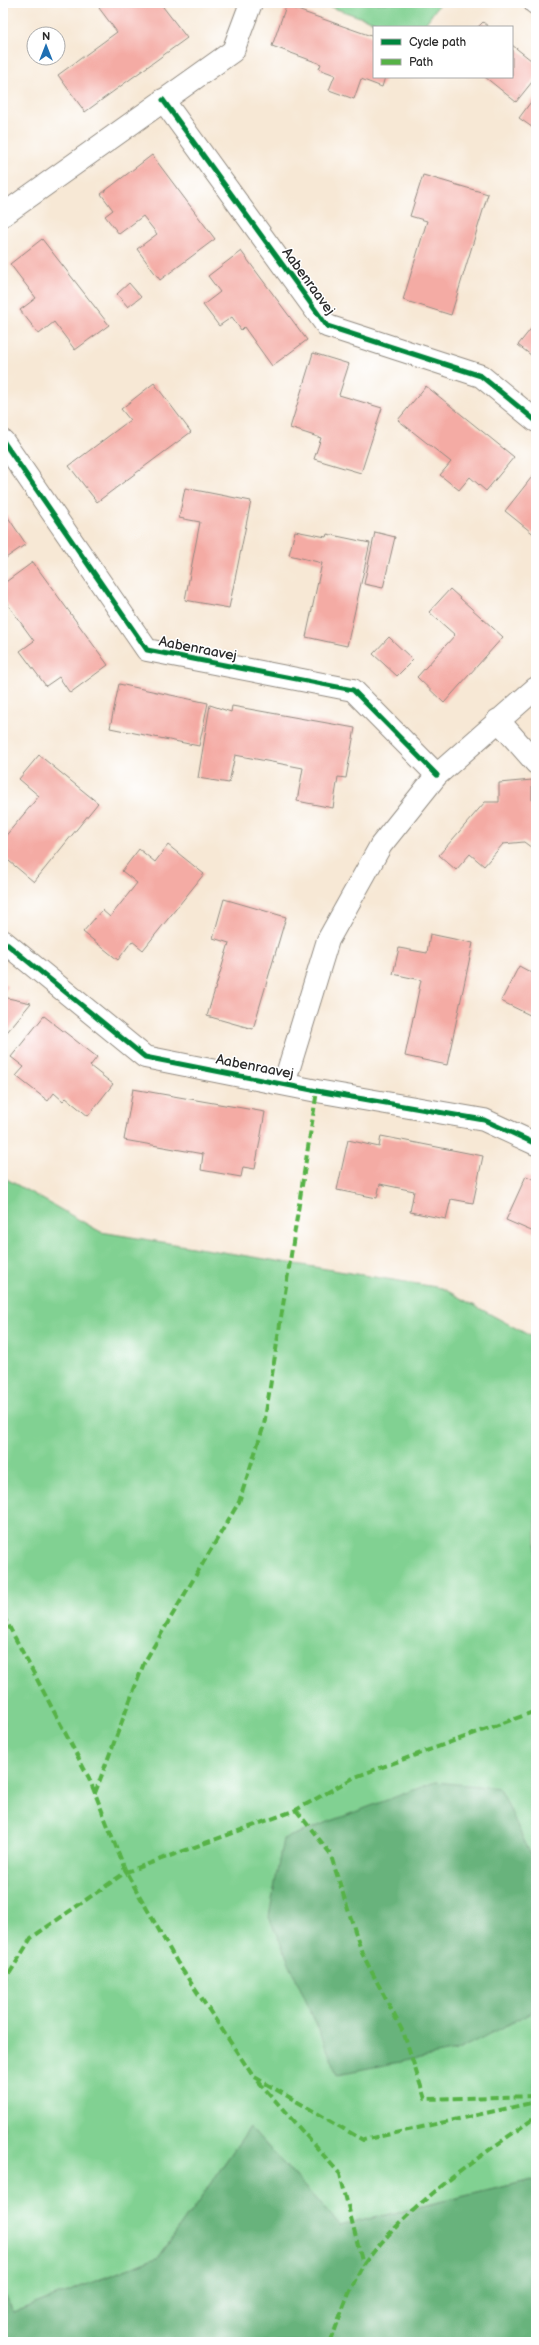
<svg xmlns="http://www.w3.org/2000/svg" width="539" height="2345" viewBox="0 0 539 2345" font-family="'Balsamiq Sans',sans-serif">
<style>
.green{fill:#81d192;stroke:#567e5e}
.forest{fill:#68b37c;stroke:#4a6f54}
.building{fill:#f4aba4}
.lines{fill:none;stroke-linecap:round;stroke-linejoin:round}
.street-casing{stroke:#918a80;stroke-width:24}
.street{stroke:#fff;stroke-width:22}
.quiet{stroke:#56b246;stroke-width:4;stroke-dasharray:8 4;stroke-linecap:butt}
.cycleway-casing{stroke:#fff;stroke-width:8}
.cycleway{stroke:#00873e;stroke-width:5}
.labels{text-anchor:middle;stroke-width:3;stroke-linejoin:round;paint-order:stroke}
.street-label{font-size:14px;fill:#2b2b2b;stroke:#fff}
</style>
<rect width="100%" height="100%" fill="#fff"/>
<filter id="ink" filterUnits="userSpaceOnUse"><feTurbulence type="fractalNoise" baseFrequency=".025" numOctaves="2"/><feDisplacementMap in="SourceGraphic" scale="8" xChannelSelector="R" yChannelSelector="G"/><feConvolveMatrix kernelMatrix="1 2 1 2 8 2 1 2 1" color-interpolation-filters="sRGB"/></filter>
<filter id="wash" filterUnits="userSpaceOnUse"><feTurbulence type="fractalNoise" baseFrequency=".012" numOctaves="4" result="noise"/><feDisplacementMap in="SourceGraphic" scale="16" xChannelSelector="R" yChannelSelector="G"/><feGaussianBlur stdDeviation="0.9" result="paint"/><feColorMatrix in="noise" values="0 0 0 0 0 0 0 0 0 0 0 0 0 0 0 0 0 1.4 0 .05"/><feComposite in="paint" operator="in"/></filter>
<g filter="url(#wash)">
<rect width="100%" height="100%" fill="#f7e8d5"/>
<path class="green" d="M 319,3 L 440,3 L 423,27 L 389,27 Z
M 3,1177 L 101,1232 L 442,1288 L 536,1339 L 536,2179 L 340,2226 L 250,2127 L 159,2257 L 14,2312 L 3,2294 Z"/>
<path class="forest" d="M 435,1782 L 500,1788 L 536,1866 L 536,2010 L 456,2051 L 338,2074 L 269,1917 L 283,1839 Z
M 250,2127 L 340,2226 L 536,2179 L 536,2342 L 3,2342 L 3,2294 L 14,2312 L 159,2257 Z"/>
<g id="blocks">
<path class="building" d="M 105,3 L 148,3 L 151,7 L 160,3 L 187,38 L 85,112 L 58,75 L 117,32 L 99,8 Z
M 286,6 L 374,37 L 374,77 L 385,77 L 382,87 L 361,79 L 354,99 L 329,90 L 335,75 L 319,69 L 321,64 L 272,46 Z
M 483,22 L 489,27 L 478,27 Z
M 512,45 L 536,64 L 536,77 L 516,102 L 485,77 L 512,77 Z
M 536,95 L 536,130 L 519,118 Z
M 152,155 L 215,239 L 160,280 L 137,249 L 157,234 L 143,216 L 119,234 L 105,216 L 113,210 L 101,194 Z
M 423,175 L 488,194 L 451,315 L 403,300 L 427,221 L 410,216 Z
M 42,239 L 109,325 L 75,350 L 54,322 L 39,334 L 20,310 L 36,298 L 10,264 Z
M 241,251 L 307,340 L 272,366 L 244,327 L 241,330 L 232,317 L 219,326 L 203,305 L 220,292 L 208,276 Z
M 129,283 L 141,297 L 128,307 L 117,294 Z
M 534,325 L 536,327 L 536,359 L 518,345 Z
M 313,353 L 349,364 L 339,395 L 382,408 L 361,473 L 314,459 L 321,438 L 290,428 Z
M 154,383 L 191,432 L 97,502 L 69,466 L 130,420 L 121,409 Z
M 426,386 L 514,457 L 486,491 L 470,477 L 459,490 L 440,475 L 451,462 L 398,420 Z
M 535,473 L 536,474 L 536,536 L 505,511 Z
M 185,488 L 251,501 L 229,608 L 185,600 L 200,522 L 179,518 Z
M 3,510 L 26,544 L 3,560 Z
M 295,531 L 326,537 L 327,534 L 370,543 L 347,646 L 306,637 L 322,563 L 289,555 Z
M 375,532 L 395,537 L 383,588 L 364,584 Z
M 33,562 L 108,665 L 70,693 L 59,677 L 46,686 L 20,651 L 34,641 L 3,598 L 3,584 Z
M 450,589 L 503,637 L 444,703 L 417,677 L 455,635 L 429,612 Z
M 389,637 L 413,660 L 397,676 L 373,654 Z
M 119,684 L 208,703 L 199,746 L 110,728 Z
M 210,705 L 231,712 L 232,706 L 355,728 L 346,778 L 338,777 L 333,808 L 297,801 L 303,768 L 235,755 L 229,783 L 198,778 Z
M 39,755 L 98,803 L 34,882 L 3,856 L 3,839 L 39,796 L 19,779 Z
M 532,780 L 532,800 L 536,799 L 536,851 L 524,842 L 503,844 L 484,866 L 470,854 L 456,870 L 439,855 L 485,802 L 499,802 L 499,783 Z
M 168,845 L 204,874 L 143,950 L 132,941 L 118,960 L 83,932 L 102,910 L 110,917 L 137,883 L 122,871 L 139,849 L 155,862 Z
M 224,899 L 286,917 L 253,1029 L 207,1016 L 229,943 L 213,938 Z
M 430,934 L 473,943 L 447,1065 L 405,1056 L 421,980 L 393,974 L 399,948 L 427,953 Z
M 519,966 L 536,975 L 536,1018 L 501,1001 Z
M 3,982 L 8,987 L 3,993 Z
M 3,997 L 31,1003 L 3,1037 Z
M 44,1016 L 97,1057 L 90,1066 L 113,1084 L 88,1116 L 66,1098 L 63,1101 L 54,1093 L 48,1101 L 16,1076 L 24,1067 L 11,1057 Z
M 133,1089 L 265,1112 L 255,1169 L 243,1167 L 241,1177 L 201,1170 L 203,1154 L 124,1140 Z
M 381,1136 L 483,1156 L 473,1203 L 451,1199 L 446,1219 L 410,1212 L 414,1191 L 380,1184 L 377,1198 L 337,1190 L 348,1140 L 379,1147 Z
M 526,1176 L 536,1180 L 536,1233 L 506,1220 Z"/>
</g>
</g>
<g filter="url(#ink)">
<use href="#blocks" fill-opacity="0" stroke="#918a80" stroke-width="1"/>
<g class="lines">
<defs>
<path id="street" d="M 535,3 L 536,3
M 163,100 L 327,326 L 481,376 L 536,421
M 3,215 L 233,51 L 251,3
M 3,441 L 147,650 L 353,690 L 437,775
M 498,720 L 536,763
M 3,941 L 145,1057 L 317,1091 L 484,1120 L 536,1144
M 284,1084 L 328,940 L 381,845 L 437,775 L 536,688"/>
</defs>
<use href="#street" class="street-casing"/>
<use href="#street" class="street"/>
<path class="quiet" d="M 3,1615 L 89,1778 L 126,1872 L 177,1962 L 253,2076 L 363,2140 L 536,2102
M 95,1793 L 144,1663 L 239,1502 L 264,1425 L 317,1091
M 296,1810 L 330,1853 L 362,1953 L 404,2034 L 425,2099 L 536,2096
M 3,1984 L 31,1938 L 126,1872 L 296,1810 L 355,1777 L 536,1711
M 258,2081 L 340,2174 L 363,2265
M 331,2342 C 337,2322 353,2280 364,2264 C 410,2203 475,2160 536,2117"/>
<defs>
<path id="cycleway" d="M 163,100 L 327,326 L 481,376 L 536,421
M 3,441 L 147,650 L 353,690 L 437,775
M 3,941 L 145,1057 L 317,1091 L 484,1120 L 536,1144"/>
</defs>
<use href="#cycleway" class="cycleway-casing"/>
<use href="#cycleway" class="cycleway"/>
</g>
</g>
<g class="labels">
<g class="street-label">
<text transform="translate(309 281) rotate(54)" y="5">Aabenraavej</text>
<text transform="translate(198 648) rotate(11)" y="5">Aabenraavej</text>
<text transform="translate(255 1066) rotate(11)" y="5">Aabenraavej</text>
</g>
</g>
<rect width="539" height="2345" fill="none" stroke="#fff" stroke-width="16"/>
<rect x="373" y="26" width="140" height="52" fill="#ffffff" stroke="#aaaaaa"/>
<rect x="381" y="39" width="20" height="6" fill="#00873e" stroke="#aaaaaa"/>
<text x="409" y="46" font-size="12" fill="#2b2b2b">Cycle path</text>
<rect x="381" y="59" width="20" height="6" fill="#56b246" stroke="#aaaaaa"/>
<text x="409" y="66" font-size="12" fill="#2b2b2b">Path</text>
<g transform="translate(46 46)"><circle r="19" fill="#ffffff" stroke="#aaaaaa"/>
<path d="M0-3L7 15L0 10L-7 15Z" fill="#1f6fb2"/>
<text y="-6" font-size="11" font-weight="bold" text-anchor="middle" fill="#2b2b2b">N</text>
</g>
</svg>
